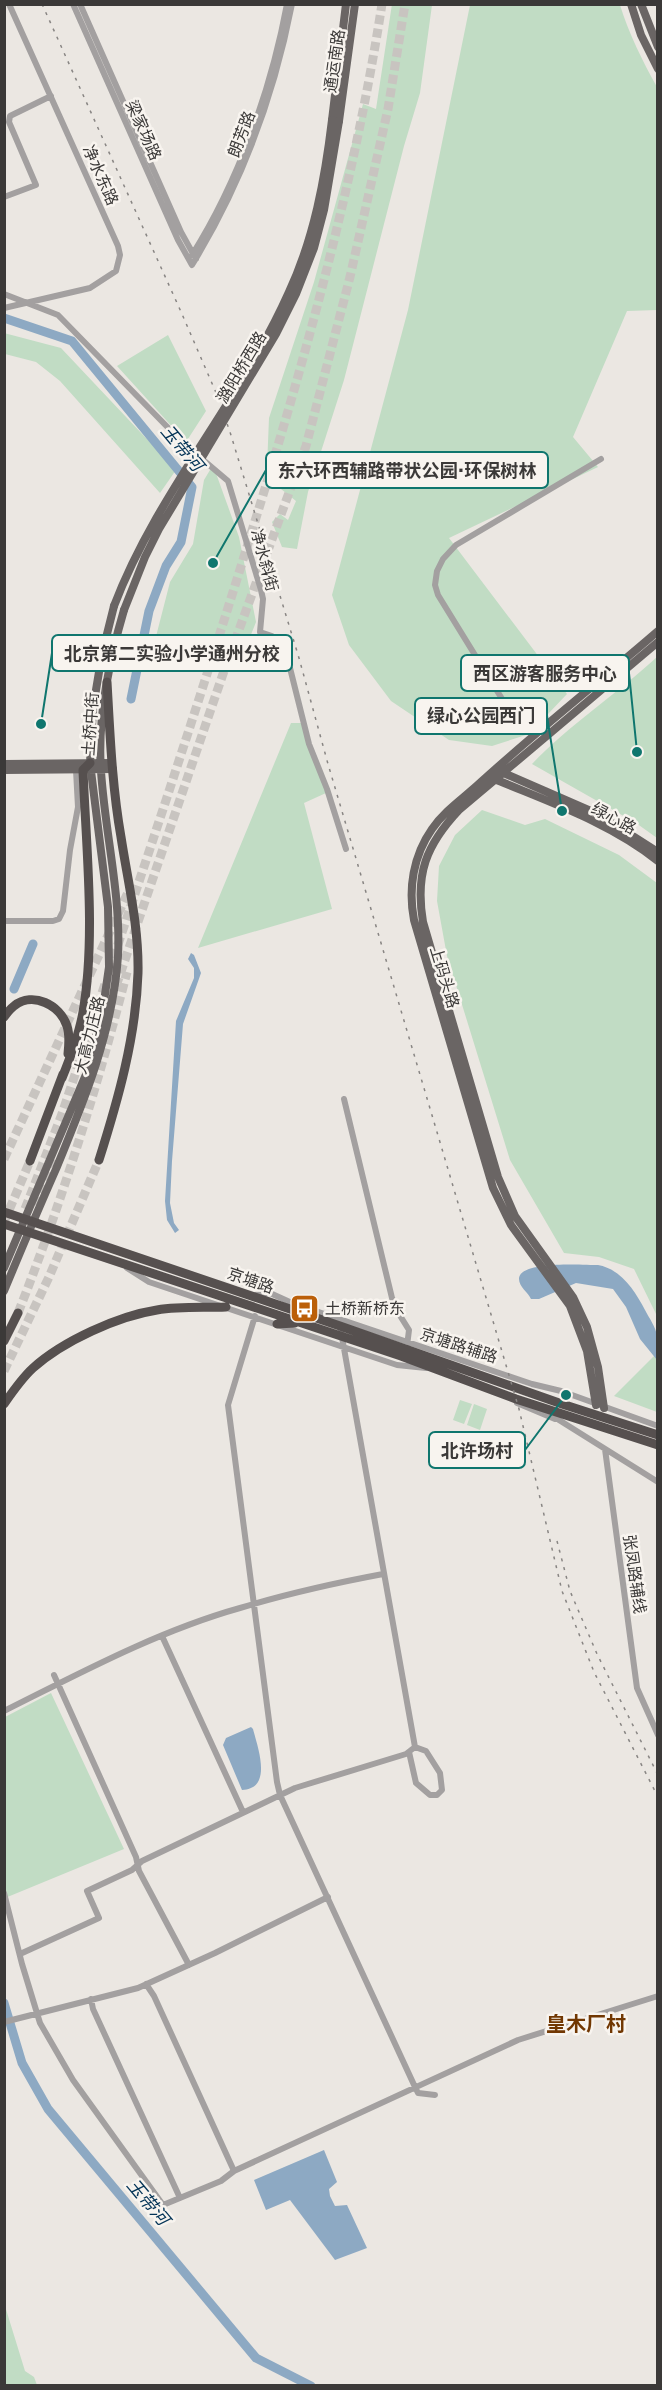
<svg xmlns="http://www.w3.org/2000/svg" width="662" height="2390" viewBox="0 0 662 2390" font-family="'DejaVu Sans','Noto Sans SC',sans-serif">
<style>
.green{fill:#c1dcc4}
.water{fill:#8da9c3}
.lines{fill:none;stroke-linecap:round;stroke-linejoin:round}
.river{stroke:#8da9c3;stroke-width:9}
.highway-tunnel{stroke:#c8c4c0;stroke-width:9;stroke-dasharray:9 4.5;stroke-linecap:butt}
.minor{stroke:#a3a0a0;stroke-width:6}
.major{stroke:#6a6564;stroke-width:8}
.highway{stroke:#56504f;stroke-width:9}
.rail{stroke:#888583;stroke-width:1.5;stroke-dasharray:3 6;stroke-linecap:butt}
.major-bridge{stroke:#6a6564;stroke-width:8}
.labels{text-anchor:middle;stroke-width:5;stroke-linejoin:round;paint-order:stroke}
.street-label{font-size:16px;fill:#3b3938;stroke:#f8f4ef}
.poi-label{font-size:16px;fill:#3b3938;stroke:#f8f4ef;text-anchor:start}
.water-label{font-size:18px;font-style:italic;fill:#033356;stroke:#f8f4ef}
.quarter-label{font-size:20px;font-weight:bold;fill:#713702;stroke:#f8f4ef}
.leader{fill:none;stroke:#0f766e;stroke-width:2}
.callout-dot{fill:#0f766e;stroke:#f8f4ef;stroke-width:2}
.callout{fill:#f8f4ef;stroke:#0f766e;stroke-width:2}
.callout-label{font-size:18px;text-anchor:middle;font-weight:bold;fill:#3b3938}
</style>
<rect width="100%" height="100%" fill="#ebe7e2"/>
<path class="green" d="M 392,4 L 432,5 L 420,93 L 404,146 L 344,380 L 308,492 L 297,549 L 282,547 L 272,522 L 280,514 L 288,520 L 296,501 L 281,489 L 267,467 L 269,418 L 314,282 L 363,104 L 376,109 Z
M 470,5 L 620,5 C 629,34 642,60 657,87 L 657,310 L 627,311 L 573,437 L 598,467 L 449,538 L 567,694 L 529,734 L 492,746 L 449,740 L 391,701 L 349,645 L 332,595 L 408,310 Z
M 4,333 L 61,348 L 176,470 L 160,493 L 60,381 L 36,362 L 5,354 Z
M 168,335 L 206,411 L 186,442 L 117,366 Z
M 213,465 L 239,537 L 256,622 L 239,665 L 152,652 L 170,582 L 193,544 L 204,480 Z
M 657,657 L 657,838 L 636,823 L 532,764 C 569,725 617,694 657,657 Z
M 291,723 L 301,723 L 326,793 L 304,803 L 332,909 L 198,948 Z
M 482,810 L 525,825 L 545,819 L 619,855 L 657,883 L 657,1316 L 634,1269 L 599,1257 L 564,1253 L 510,1160 L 447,956 L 437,901 L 439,866 L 455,835 Z
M 657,1353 L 657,1412 L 614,1396 Z
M 460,1400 L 472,1404 L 464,1424 L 453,1420 Z
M 474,1404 L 487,1409 L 480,1430 L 467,1425 Z
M 51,1693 L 124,1849 L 5,1898 L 5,1717 Z
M 5,2306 L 25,2371 L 34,2377 L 37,2385 L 5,2385 Z"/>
<path class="water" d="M 191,953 L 194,955 L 201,973 L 183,1024 L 172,1161 L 170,1203 L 174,1223 L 179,1230 L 175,1233 L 167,1220 L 165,1201 L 176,1021 L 194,978 L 194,968 L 188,959 Z
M 598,1265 C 621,1269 635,1291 645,1310 C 649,1318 656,1327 657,1336 C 658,1344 657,1352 657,1360 L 640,1339 L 626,1307 L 613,1289 L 576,1283 L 539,1299 L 531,1299 C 528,1292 519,1287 519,1279 C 519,1260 584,1265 598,1265 Z
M 251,1727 L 253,1729 C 258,1748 273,1789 242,1790 L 223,1745 L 226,1738 Z
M 324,2150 L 337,2182 L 329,2189 L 330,2196 L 335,2206 L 347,2205 L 367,2248 L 335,2260 L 290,2200 L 266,2210 L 254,2180 Z"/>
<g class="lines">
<path class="river" d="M 4,318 L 72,341 L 192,487 L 181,542 L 166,566 L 149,611 L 131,699
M 14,989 L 33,944
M 4,2003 L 22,2063 L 48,2109 L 256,2358 L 311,2386"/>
<path class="highway-tunnel" d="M 109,971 C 158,826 206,680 251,534 C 305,360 354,184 382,4
M 116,986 L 224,671 L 306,446 L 350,277 L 388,109 L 405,4
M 4,1159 L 131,886
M 37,1206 L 54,1157
M 25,1209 L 62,1114 L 105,984
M 4,1222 L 30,1161
M 18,1313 C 62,1202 97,1088 127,972
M 4,1371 L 49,1277 L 99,1160"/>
<path class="minor" d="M 73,4 L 178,240 L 192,265 C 241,185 274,97 292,4
M 80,4 L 181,232 L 196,259
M 4,197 L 36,185 L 9,122 L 10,116 L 51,96
M 192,255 C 238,182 271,90 287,4
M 4,294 L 58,315 L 182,442 L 228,481 L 261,590 L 263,599 L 260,632 L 272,636 L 290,668 L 309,744 L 327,789 L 346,849
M 4,308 L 90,288 L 116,271 L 120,255 L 118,246 L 9,4
M 537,733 L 507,707 L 438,595 L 435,585 L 437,571 L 443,559 L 456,545 L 601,459
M 4,921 L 53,921 L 59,919 L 63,911 L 70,850 L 78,807 L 76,770
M 344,1099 L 392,1298 L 399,1314 L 409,1330 L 407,1346
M 127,1268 L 149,1282 L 397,1365 L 426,1368
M 255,1295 L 270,1293 L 292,1303 L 532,1384 L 561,1391 L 658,1426
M 255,1316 L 228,1405 L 277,1782 L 280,1795 L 415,2087 L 418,2093 L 435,2095
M 340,1326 L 415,1747
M 517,1403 L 555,1419
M 550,1412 L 559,1420 L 658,1482
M 605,1449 L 637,1688 L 658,1735
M 162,1636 L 243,1812
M 54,1675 L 136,1857 L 139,1871 L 189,1965
M 4,1711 C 80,1673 158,1631 240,1608 C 286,1594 335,1583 383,1574
M 409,1752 L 416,1783 L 430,1795 L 437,1795 L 442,1790 L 440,1773 L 426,1751 L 415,1747
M 4,1893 L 22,1964 L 40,2023 L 73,2080 L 163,2205 L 221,2181 L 234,2171 L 518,2040 L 658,1996
M 20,1954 L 99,1918 L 87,1891 L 132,1870 L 142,1861 L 295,1788 L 406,1754 L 415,1747
M 146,1984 L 154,1996 L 234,2171
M 91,1999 L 93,2009 L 180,2198
M 4,2022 L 138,1988 L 215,1953 L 328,1897"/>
<path class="major" d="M 631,4 L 641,35 L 658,69
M 641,4 L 658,47
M 332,120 L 346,4
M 339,121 L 355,4
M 4,764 L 112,763
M 4,770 L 113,769
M 499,771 L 600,815 L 658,852
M 492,778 C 549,802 609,822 658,861
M 4,1268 L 87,1072 L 103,1008 L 109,967 L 108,907 L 90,763 L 93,708 L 102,654 L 114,606
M 4,1291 C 21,1250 38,1210 56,1169 C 84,1101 113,1031 118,956 C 121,894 105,833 101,771 C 97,717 109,661 124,610
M 596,1405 L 587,1351 L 570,1306 L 511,1225 L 493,1188 L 414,920 C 408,889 413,856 432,829 C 445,810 464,798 481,782 C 538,730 599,682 658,631
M 604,1408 L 598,1367 L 587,1327 L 573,1297 L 515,1216 L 498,1177 L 423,922 C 415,874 426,845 459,810 L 658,642"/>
<path class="highway" d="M 4,1017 C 7,1013 10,1009 14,1006 C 33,991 60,1005 67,1026 C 70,1035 69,1045 68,1054
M 62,1078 C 71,1056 79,1035 83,1012 C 96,938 86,846 83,770 L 90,763
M 99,1160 C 118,1100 136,1037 138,973 C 139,926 128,883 121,837 C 112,786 110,734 107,682
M 30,1161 L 63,1074
M 4,1212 L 340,1326 L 562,1404 L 658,1435
M 4,1224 L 401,1356 L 516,1399 L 658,1445
M 277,1324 L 295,1323
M 4,1341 L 18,1313
M 4,1404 C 13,1391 22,1378 33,1368 C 63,1341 118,1316 157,1310 C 180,1306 204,1308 226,1307"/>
<path class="rail" d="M 42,4 L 182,314 L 217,395 L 230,432 L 299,658 L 328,764 L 519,1409 L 562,1591 L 594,1672 L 658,1797
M 557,1541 L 570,1591 L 597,1654 L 658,1775"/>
<path class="major-bridge" d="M 114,606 C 157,493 240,402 289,292 C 314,238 325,179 332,120
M 124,610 L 145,557 L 159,529 L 276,334 L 296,294 L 314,248 L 324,210 L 339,121"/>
</g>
<defs>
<symbol id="bus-square" viewBox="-11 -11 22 22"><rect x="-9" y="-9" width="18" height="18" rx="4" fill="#bb5f09" stroke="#f8f4ef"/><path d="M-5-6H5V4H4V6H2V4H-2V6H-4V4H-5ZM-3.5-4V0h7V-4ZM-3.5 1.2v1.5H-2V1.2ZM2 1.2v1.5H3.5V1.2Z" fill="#fff"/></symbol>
</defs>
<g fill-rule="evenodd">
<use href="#bus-square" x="288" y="1292" width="33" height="33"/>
</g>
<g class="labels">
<g class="street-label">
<text transform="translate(334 61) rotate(-82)" y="6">通运南路</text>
<text transform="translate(144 130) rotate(66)" y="6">梁家场路</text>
<text transform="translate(241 134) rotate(-69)" y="6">朗芳路</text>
<text transform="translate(101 175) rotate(66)" y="6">净水东路</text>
<text transform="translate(241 367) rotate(-59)" y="6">潞阳桥西路</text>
<text transform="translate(265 560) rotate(75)" y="6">净水斜街</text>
<text transform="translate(90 724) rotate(-86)" y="6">土桥中街</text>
<text transform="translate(614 818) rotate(28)" y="6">绿心路</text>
<text transform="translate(445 977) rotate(73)" y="6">上码头路</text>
<text transform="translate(89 1035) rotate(-76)" y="6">大高力庄路</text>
<text transform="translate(251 1280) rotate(19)" y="6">京塘路</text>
<text transform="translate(459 1345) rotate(18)" y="6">京塘路辅路</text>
<text transform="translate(635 1574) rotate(82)" y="6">张凤路辅线</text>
</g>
<g class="poi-label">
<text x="325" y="1314">土桥新桥东</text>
</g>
<g class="water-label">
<text transform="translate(182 448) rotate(50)" y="6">玉带河</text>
<text transform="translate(148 2202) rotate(50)" y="6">玉带河</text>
</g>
<g class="quarter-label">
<text x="586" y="2031">皇木厂村</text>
</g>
</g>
<path class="leader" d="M213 563L266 470M41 724L52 653M637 752L629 673M562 811L547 716M566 1395L525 1450"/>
<g class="callout-dot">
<circle cx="213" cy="563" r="6"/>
<circle cx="41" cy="724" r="6"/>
<circle cx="637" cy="752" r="6"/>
<circle cx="562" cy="811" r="6"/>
<circle cx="566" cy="1395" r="6"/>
</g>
<g class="callout">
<rect x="266" y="452" width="282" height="36" rx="6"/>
<rect x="52" y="635" width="240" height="36" rx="6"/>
<rect x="461" y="655" width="168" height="36" rx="6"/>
<rect x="415" y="698" width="132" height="36" rx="6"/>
<rect x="429" y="1432" width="96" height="36" rx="6"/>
</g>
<g class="callout-label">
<text x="407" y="477">东六环西辅路带状公园·环保树林</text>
<text x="172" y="660">北京第二实验小学通州分校</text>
<text x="545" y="680">西区游客服务中心</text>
<text x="481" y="722">绿心公园西门</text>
<text x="477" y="1457">北许场村</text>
</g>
<rect width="662" height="2390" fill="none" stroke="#3b3938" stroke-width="12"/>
</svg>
